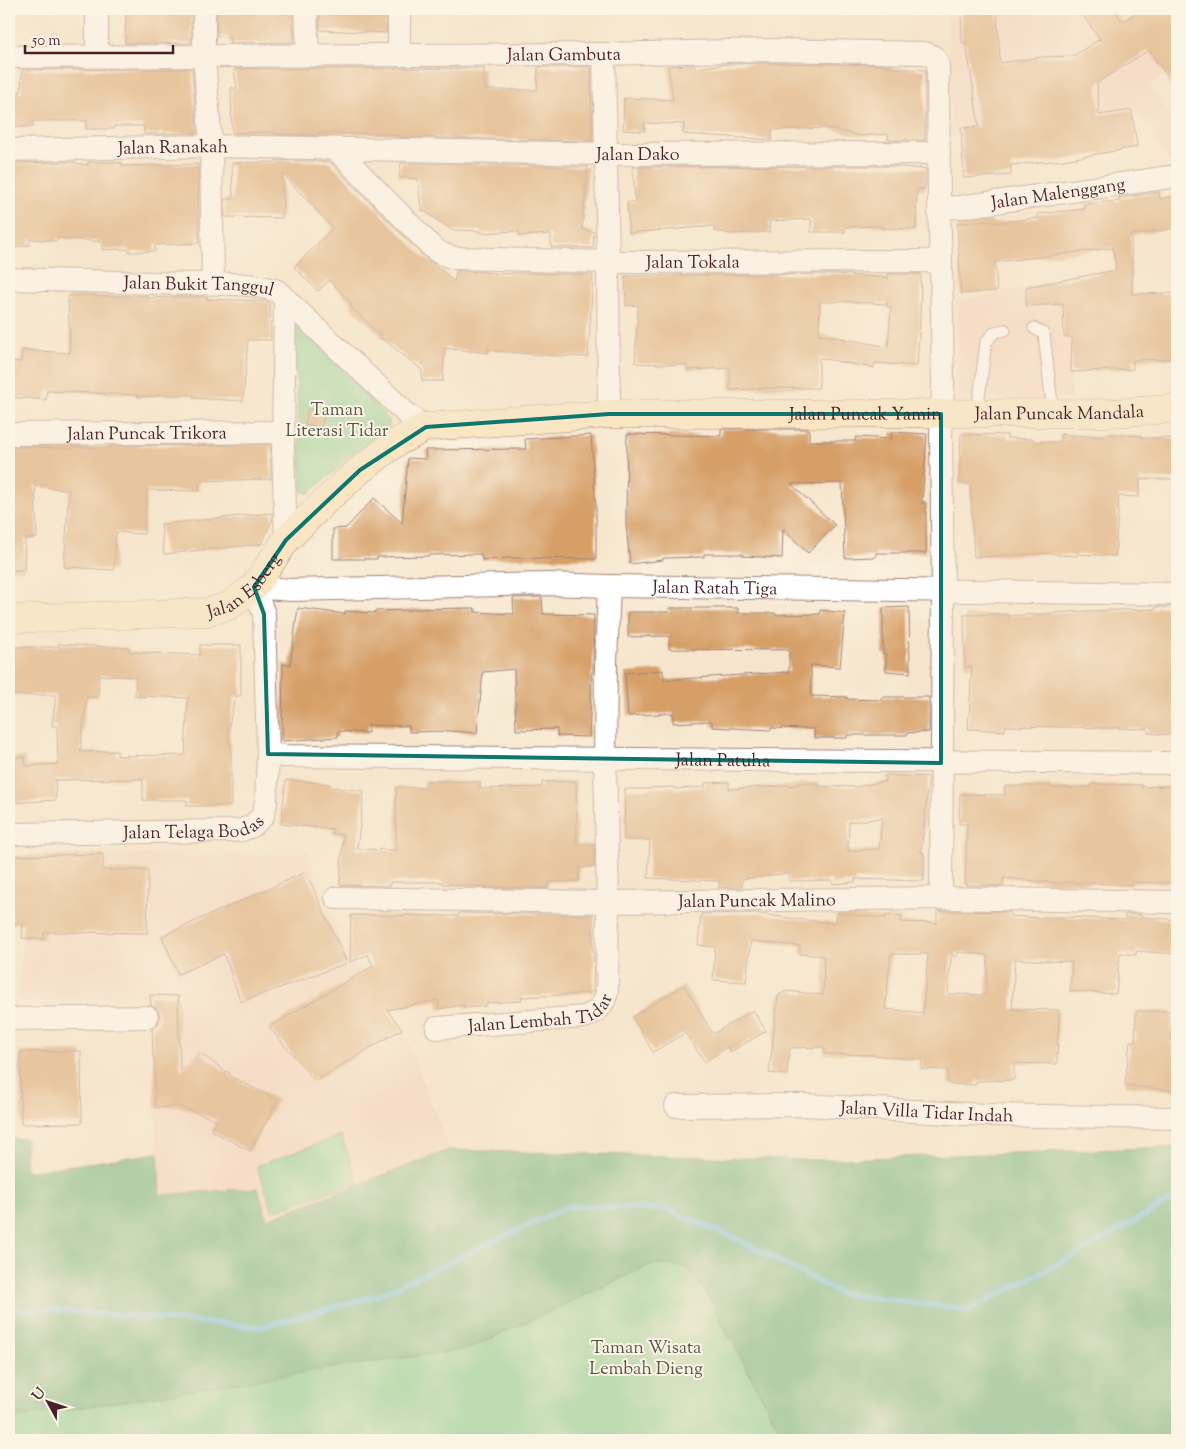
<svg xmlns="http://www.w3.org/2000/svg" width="1186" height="1449" viewBox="0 0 1186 1449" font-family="'Sorts Mill Goudy',serif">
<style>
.built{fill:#f4d3c0}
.green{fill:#7acf93;stroke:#62775f}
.forest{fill:#63b27d;stroke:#566854}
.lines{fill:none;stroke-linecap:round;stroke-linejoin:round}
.stream{stroke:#6ac2e7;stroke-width:5.5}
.building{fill:#d69f68;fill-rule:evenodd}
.service-casing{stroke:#a0827c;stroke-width:13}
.minor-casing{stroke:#a0827c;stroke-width:24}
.secondary-casing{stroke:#a0827c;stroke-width:29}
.service{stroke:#fff;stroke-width:11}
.minor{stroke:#fff;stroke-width:22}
.secondary{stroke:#fbe6c4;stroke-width:28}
.marked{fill:none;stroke:#0f766e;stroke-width:4;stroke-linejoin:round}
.labels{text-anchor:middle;stroke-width:4;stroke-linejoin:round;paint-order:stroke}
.street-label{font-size:18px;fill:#4a1f2b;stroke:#fcf5e5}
.park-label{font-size:18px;fill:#58544a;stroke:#fcf5e5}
</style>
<rect width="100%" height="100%" fill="#fcf5e5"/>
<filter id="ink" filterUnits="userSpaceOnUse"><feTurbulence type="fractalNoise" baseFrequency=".02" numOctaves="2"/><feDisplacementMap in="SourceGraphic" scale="10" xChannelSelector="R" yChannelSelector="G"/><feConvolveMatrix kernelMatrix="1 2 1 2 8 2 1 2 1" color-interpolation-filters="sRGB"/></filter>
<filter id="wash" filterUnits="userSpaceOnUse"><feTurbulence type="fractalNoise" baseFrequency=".0096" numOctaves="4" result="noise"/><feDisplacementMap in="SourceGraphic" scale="20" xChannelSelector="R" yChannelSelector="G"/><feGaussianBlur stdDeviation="1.12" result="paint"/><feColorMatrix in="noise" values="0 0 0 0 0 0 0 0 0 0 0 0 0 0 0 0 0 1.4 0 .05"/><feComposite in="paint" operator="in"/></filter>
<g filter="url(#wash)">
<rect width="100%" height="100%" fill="#f6e5cc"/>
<path class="built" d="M 1016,9 L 1177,9 L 1177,66 L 1150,85 L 1177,126 L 1177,161 L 1173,165 L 1133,108 L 951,137 L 948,16 Z
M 1074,278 L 1070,399 L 957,397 L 957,301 Z
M 306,850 L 345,949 L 404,1031 L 449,1150 L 267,1220 L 257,1188 L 160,1195 L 150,996 L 19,1000 L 23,924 L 12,924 L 15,855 L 103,854 L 264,855 Z"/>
<path class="green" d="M 303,327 L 389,420 L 389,426 L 309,493 L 302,492 L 294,329 Z
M 341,1135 L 358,1182 L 273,1211 L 257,1166 Z
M 652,1264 L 687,1267 L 705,1290 L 785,1440 L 9,1440 L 9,1417 L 173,1389 L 468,1349 Z"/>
<path class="forest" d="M 26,1138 L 25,1172 L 158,1153 L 160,1195 L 258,1188 L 267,1219 L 449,1150 L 815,1160 L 1177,1147 L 1177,1440 L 785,1440 L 705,1290 L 687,1267 L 652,1264 L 468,1349 L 345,1366 L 9,1419 L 9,1139 Z"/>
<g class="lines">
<path class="stream" d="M 9,1310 L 57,1310 L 261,1327 L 379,1295 L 569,1206 L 666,1209 L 741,1241 L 840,1293 L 969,1310 L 1077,1254 L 1177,1197"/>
</g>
<g id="blocks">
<path class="building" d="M 126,9 L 191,9 L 191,43 L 125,43 Z
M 217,9 L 293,9 L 294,42 L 230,43 L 229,37 L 217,36 Z
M 319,9 L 386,9 L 386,33 L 320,30 Z
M 961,9 L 997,9 L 1000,63 L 1042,57 L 1073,56 L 1100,39 L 1078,9 L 1113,9 L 1123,22 L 1142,9 L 1177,9 L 1177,91 L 1149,50 L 1097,83 L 1099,115 L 1132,110 L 1137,147 L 1064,160 L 1011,165 L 1011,175 L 964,178 L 961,128 L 979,127 L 966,42 L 962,43 Z
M 772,63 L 879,65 L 892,66 L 891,68 L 925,70 L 925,140 L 888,140 L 888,134 L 860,136 L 828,128 L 772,130 L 772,140 L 683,134 L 684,124 L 644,123 L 645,131 L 623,130 L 624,98 L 673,100 L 668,66 L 694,65 L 695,68 L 728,64 Z
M 538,67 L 591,67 L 592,129 L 591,141 L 404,137 L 393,135 L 393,134 L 318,133 L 320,135 L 274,134 L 274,132 L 232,133 L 231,88 L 237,88 L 234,69 L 484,68 L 484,90 L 537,90 Z
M 192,69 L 197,133 L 144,134 L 144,126 L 114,126 L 114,129 L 86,129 L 87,121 L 33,121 L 33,127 L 15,127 L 15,92 L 21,92 L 22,70 Z
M 276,160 L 330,162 L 424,257 L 437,266 L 454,282 L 456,271 L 486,272 L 500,274 L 517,273 L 593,275 L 588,357 L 542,355 L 488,350 L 488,353 L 444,348 L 443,381 L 422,381 L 422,370 L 379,336 L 380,335 L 350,306 L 352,304 L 329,280 L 318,291 L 294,267 L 333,228 L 283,174 L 282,218 L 225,217 L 225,199 L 233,199 L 232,163 L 276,162 Z
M 69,162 L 88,165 L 88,162 L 113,162 L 122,163 L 123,166 L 198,164 L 199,243 L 155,245 L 155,251 L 129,252 L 129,249 L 102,250 L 102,242 L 58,238 L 57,241 L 30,239 L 30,245 L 9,248 L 9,202 L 12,163 Z
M 401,163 L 588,167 L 582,229 L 594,232 L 593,248 L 551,247 L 551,234 L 519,236 L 519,231 L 482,233 L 481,231 L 452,230 L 421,209 L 418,179 L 399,177 Z
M 890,166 L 926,169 L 925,189 L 917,189 L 916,229 L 881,228 L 882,226 L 845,227 L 845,232 L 811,232 L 811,219 L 769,221 L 770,232 L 732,234 L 714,231 L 715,226 L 629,233 L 627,202 L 635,202 L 633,167 Z
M 1159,192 L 1160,199 L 1177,195 L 1177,228 L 1131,235 L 1132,294 L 1177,293 L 1177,359 L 1133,360 L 1133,369 L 1071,372 L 1072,337 L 1064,337 L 1063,304 L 1026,306 L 1026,287 L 1116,270 L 1113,248 L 995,262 L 997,291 L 961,294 L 957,223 L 993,221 L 993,223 L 1038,218 L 1037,214 L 1085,209 L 1084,204 L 1120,201 L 1119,198 Z
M 838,274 L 888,278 L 888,274 L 921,274 L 920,320 L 917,366 L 875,363 L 874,368 L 819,358 L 819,388 L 770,388 L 730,390 L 730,368 L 687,370 L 687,365 L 635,363 L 638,305 L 626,306 L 625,276 ZM 837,301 L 887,304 L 887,307 L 891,307 L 888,347 L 819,334 L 820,302 L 836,302 Z
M 95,295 L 95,296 L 147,296 L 147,298 L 171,297 L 207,297 L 207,299 L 264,301 L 270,303 L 271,340 L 248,340 L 243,401 L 193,398 L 194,395 L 158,395 L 158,396 L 137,397 L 137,395 L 47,391 L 46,400 L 9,397 L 9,361 L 21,362 L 22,350 L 70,353 L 68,296 Z
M 308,409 L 325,411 L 322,427 L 305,424 Z
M 721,429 L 809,429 L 809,441 L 855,441 L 856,437 L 891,439 L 892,432 L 927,434 L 922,503 L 926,503 L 926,553 L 876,553 L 876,557 L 845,558 L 842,483 L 791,484 L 835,525 L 808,553 L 783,529 L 782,558 L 743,556 L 743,554 L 704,554 L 704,557 L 663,558 L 663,560 L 630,564 L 626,525 L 627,434 L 721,436 Z
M 961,434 L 1007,435 L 1007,438 L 1034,439 L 1034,442 L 1060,442 L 1060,434 L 1103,437 L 1104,434 L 1142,436 L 1142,438 L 1177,438 L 1177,479 L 1140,479 L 1139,497 L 1119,496 L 1115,556 L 1077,554 L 1077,556 L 1056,555 L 1057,553 L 974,557 L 970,484 L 959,484 Z
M 591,435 L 596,509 L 596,559 L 510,558 L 482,560 L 481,554 L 428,555 L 428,556 L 377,557 L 377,559 L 333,559 L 333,529 L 346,528 L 374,498 L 402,523 L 408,458 L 426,459 L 425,450 L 526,449 L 525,439 Z
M 270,445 L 271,479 L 199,481 L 199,491 L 147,490 L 144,534 L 116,532 L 114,570 L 64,567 L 69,490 L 35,486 L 37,538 L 25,539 L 24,570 L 9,570 L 9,447 L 42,447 L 72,449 L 72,447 L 109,448 L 109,446 Z
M 272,513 L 272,520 L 262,544 L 164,554 L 161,524 Z
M 542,597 L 543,614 L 594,615 L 593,672 L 592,672 L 589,737 L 557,736 L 557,729 L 516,730 L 514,669 L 483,672 L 477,733 L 450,731 L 409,732 L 409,726 L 368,725 L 368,733 L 338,731 L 338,737 L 282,741 L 283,664 L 290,665 L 298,608 L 345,614 L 345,611 L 375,613 L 375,611 L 412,610 L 412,609 L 475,608 L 475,612 L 514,614 L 513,598 Z
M 909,607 L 910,673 L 886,671 L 886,654 L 883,654 L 883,608 Z
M 1156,607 L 1177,607 L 1177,736 L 1148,733 L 1148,729 L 1116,728 L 1005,726 L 1005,731 L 968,729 L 972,667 L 965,667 L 964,615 L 1007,614 L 1007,616 L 1085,611 L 1156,609 Z
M 669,608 L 738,608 L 738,613 L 775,613 L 775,615 L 820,614 L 820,610 L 845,613 L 840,667 L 811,665 L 811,696 L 847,697 L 847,699 L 882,700 L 882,698 L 885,697 L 929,697 L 929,732 L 907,733 L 907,735 L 847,735 L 847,738 L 814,738 L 814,729 L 771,728 L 771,730 L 712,727 L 712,721 L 673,723 L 673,713 L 628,716 L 625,673 L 663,670 L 664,680 L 789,672 L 789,650 L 669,649 L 669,636 L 628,637 L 628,612 L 669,612 Z
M 58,644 L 129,648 L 129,652 L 200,655 L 200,645 L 241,645 L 241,696 L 235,696 L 229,727 L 231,757 L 231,806 L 187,806 L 187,800 L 143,800 L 143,779 L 55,780 L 56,800 L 9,803 L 9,757 L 25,757 L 26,766 L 58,764 L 57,726 L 52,726 L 56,695 L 9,695 L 9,647 L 58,647 ZM 99,675 L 136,677 L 135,696 L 188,698 L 185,755 L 117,756 L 117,751 L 80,752 L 87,697 L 98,697 Z
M 886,775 L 929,777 L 921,853 L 924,853 L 924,881 L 855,879 L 855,882 L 833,884 L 832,880 L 789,881 L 789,873 L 742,879 L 742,887 L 719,888 L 719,881 L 648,878 L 650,840 L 624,840 L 625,789 L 650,789 L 650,788 L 674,787 L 674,789 L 705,787 L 705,783 L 729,782 L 729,789 L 798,785 L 798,783 L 818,783 L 818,786 L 855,787 L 886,781 ZM 882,818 L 879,849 L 848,851 L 849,822 Z
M 286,780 L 330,784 L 330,787 L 364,791 L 357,849 L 396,850 L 396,787 L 425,788 L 425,781 L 480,782 L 480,789 L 542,787 L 542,782 L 576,781 L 577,844 L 578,845 L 594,845 L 594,867 L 579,868 L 579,881 L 548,882 L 548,888 L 481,887 L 443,884 L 443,882 L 390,882 L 390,886 L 340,885 L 343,835 L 332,834 L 333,829 L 281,824 Z
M 1091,784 L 1142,785 L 1142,787 L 1177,786 L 1177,882 L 1161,883 L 1132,882 L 1132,885 L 1071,882 L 1059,883 L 1003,878 L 1003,886 L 965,885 L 967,824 L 959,824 L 960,794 L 1005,795 L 1005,786 L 1051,786 L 1051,788 L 1090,787 Z
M 103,854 L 103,870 L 148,870 L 147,933 L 44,932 L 44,939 L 22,938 L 23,923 L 12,924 L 12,913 L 9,913 L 9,856 Z
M 306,872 L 347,963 L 241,1002 L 224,954 L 178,974 L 162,936 Z
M 937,911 L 1010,912 L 1010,916 L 1042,918 L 1042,917 L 1071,917 L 1125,920 L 1125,914 L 1141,915 L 1141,917 L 1177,920 L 1177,954 L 1136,951 L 1136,955 L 1120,953 L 1116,994 L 1070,991 L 1072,962 L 1015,959 L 1012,1009 L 1059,1010 L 1057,1064 L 1014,1063 L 1014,1080 L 976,1081 L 976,1085 L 948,1084 L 948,1070 L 921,1069 L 922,1060 L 874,1055 L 824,1054 L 824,1047 L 790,1048 L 787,1075 L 769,1073 L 778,996 L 786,991 L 823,995 L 824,956 L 800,954 L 800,946 L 751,941 L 746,982 L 713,980 L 715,947 L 698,945 L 701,914 L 754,913 L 796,919 L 835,923 L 837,913 L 886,918 L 886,915 L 902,916 L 901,922 L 937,923 ZM 957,952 L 988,955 L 986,995 L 948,994 L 951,956 L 957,956 ZM 891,954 L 928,954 L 923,1013 L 885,1009 Z
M 459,913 L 593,915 L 593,952 L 594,952 L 593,992 L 566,995 L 521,997 L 522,1001 L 486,1003 L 486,1006 L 464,1008 L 464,1005 L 439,1009 L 438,1000 L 387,1010 L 402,1029 L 315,1081 L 269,1027 L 373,966 L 368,955 L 350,962 L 351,915 L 451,916 L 458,916 Z
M 684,985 L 713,1034 L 753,1010 L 766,1031 L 730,1052 L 727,1047 L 705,1062 L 685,1033 L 653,1052 L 632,1017 Z
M 150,995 L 178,996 L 180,1071 L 200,1053 L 225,1071 L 230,1073 L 230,1076 L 278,1100 L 250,1151 L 211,1130 L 217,1120 L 178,1106 L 155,1108 L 154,1058 L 153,1058 L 152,1029 L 158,1024 L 160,1016 L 158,1010 L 151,1005 Z
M 1136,1011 L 1172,1011 L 1171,1046 L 1174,1046 L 1173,1055 L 1177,1056 L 1177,1091 L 1125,1085 L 1130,1041 L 1135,1042 Z
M 81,1051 L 82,1123 L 21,1124 L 20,1052 Z"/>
</g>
</g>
<g filter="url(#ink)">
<use href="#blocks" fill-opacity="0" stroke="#a0827c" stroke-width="1"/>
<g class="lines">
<defs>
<path id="service" d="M 1034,328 L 1044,334 L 1053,413
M 977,414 L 986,342 L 995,332 L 1005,330"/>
<g id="minor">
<path d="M 97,9 L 97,56"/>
<path d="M 204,9 L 204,56 L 211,146 L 213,283"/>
<path d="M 306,9 L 308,54"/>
<path d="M 604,54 L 608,262 L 609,414"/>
<path d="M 399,55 L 399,9"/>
<path id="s1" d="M 9,57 L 604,54 L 772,50 L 924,53 C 932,55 937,57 938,66 L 939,208 L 941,261"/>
<path id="s2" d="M 336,149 L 433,248 L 442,254 L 455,258 L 608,262 L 941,261 L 943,387 L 941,438 L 943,590 L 941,898"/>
<path id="s3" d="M 9,150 L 211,146 L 606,154 L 939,153"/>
<path id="s4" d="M 939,208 L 960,207 L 1177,176"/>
<path id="s5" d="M 9,279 L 189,284 C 213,283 256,283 277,291 L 409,416 L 426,427"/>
<path d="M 285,299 L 283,447 L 286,540"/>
<path id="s6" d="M 9,434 L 283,432"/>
<path id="s7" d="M 268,754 L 285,756 C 582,757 880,763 1177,763"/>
<path id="s8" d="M 9,834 L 228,831 L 242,830 L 252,826 L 263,816 L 266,802 L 268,754 L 264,614 L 254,587 L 291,590 L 548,584 L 609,586 L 1177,594"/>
<path id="s9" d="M 336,898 L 608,902 L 941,898 L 1177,902"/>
<path d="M 9,1019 L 147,1017"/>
<path id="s10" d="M 437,1028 L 584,1017 C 597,1013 604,1005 607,992 L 608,902 L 605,758 L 606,663 L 609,586"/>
<path id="s11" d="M 676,1106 L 803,1105 L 985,1115 L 1177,1118"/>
</g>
<g id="secondary">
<path id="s12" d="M 9,619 L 207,612 L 229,606 L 254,587 L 286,540 L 322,504 L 360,470 L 397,442 L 426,427 L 609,414 L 1110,413 L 1169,409 L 1177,408"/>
</g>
</defs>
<use href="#service" class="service-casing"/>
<use href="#minor" class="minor-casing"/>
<use href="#secondary" class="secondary-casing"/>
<use href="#service" class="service"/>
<use href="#minor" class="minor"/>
<use href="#secondary" class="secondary"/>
</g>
</g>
<path d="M0 0H1186V1449H0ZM 609,414 L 941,414 L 941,763 L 268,754 L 264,614 L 254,587 L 286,540 L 360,470 L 426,427 Z" fill="#f6e5cc" fill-opacity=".55" fill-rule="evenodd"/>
<path class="marked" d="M 609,414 L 941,414 L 941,763 L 268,754 L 264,614 L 254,587 L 286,540 L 360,470 L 426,427 Z"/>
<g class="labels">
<g class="street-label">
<text dy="6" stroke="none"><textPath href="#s1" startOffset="555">Jalan Gambuta</textPath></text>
<text dy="6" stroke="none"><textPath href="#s3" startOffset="164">Jalan Ranakah</textPath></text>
<text dy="6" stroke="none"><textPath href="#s3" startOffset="629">Jalan Dako</textPath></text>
<text dy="6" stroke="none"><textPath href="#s4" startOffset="120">Jalan Malenggang</textPath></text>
<text dy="6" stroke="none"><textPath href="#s2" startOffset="401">Jalan Tokala</textPath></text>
<text dy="6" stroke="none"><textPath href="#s5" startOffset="190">Jalan Bukit Tanggul</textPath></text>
<text dy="6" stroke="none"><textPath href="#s12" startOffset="1124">Jalan Puncak Mandala</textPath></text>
<text dy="6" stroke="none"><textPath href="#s12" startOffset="930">Jalan Puncak Yamin</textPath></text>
<text dy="6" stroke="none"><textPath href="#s6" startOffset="138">Jalan Puncak Trikora</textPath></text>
<text dy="6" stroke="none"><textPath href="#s12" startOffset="245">Jalan Esberg</textPath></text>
<text dy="6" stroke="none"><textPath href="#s8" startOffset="951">Jalan Ratah Tiga</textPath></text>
<text dy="6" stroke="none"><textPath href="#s7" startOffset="455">Jalan Patuha</textPath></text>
<text dy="6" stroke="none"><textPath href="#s8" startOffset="185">Jalan Telaga Bodas</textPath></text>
<text dy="6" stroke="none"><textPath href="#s9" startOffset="421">Jalan Puncak Malino</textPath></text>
<text dy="6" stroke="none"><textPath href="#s10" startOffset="106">Jalan Lembah Tidar</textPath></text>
<text dy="6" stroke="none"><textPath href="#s11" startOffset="251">Jalan Villa Tidar Indah</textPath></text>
</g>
<g class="park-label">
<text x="337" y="415">Taman<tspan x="337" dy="21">Literasi Tidar</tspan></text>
<text x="646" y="1353">Taman Wisata<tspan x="646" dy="21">Lembah Dieng</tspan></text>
</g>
</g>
<rect width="1186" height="1449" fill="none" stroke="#fcf5e5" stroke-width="30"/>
<g transform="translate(48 1402) rotate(310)" stroke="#fcf5e5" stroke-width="4" paint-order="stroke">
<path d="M0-4L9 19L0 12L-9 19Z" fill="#4a1f2b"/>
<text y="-8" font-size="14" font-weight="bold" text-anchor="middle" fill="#4a1f2b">U</text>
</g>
<path d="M25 45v8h148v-8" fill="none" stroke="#4a1f2b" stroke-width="2.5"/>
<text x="32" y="45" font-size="15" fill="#4a1f2b" stroke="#fcf5e5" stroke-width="4" paint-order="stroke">50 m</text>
</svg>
